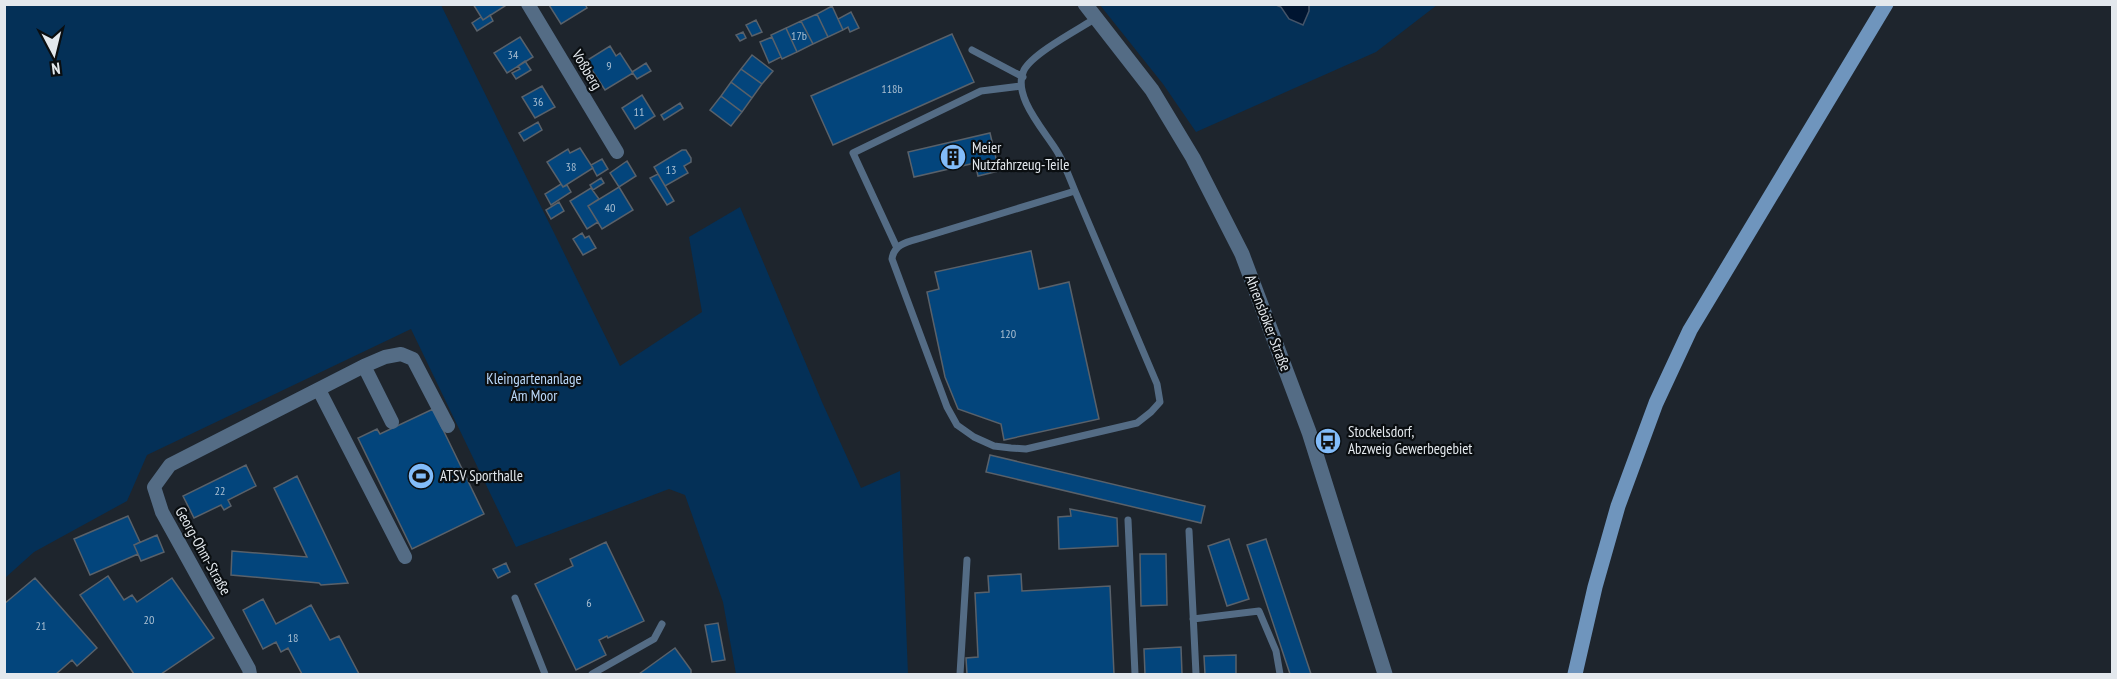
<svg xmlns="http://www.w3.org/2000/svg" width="2117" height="679" viewBox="0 0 2117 679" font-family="'PT Sans Narrow',sans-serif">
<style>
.green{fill:#043057}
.water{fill:#001531;stroke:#445469;stroke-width:1.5}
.building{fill:#03457c;stroke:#59616a;stroke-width:1.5}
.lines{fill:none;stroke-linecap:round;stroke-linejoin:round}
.service{stroke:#546c85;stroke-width:7}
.minor{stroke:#546c85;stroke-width:14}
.tertiary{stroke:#546c85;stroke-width:15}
.secondary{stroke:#6f95bd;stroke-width:15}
.labels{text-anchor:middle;stroke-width:4.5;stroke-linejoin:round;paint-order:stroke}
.number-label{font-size:12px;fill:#abbfd1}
.street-label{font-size:15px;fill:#e3e8ed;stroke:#0a0e11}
.poi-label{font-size:15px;fill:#e3e8ed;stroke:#0a0e11;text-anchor:start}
.park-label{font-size:15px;fill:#bbd9fa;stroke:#0a0e11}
</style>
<rect width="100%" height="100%" fill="#1e252d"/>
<path class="green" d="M 5,4 L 441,5 L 620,366 L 702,312 L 689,237 L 740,207 L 822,402 L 861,488 L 900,471 L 908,674 L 736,674 L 723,602 L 685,495 L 669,489 L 516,547 L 411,329 L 147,455 L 127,501 L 34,552 L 5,578 Z
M 1100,5 L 1276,5 L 1281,7 L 1289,19 L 1309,11 L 1309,5 L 1437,5 L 1376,52 L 1196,132 L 1163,84 Z"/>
<path class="water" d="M 1276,5 L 1309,5 L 1309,11 L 1303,25 L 1289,19 L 1281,7 Z"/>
<path class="building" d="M 473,4 L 504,4 L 505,6 L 483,20 Z
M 585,4 L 587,8 L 561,24 L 549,5 Z
M 832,6 L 843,30 L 828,37 L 817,14 Z
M 851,12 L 859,28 L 850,32 L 848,27 L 843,30 L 838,19 Z
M 817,14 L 828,37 L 813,44 L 801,21 Z
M 490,15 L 493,21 L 477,31 L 472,23 L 481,17 L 483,20 Z
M 756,20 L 762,32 L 752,36 L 746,25 Z
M 801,21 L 813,44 L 797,52 L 786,28 Z
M 786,28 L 797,52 L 782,59 L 771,35 Z
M 743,32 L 746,38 L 740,41 L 736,35 Z
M 952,34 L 974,82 L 833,145 L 811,96 Z
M 520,37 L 533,57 L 507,73 L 494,53 Z
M 772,37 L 781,57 L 769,63 L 760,42 Z
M 610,46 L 616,56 L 620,53 L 633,73 L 605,90 L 586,61 Z
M 752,55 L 773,71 L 762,84 L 741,69 Z
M 525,61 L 531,70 L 516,79 L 512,73 L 520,69 L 518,66 Z
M 646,63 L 651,71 L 637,79 L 632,72 Z
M 741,69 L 762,84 L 752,98 L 731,82 Z
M 731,82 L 752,98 L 742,112 L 721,96 Z
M 542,86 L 555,107 L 535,118 L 522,97 Z
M 642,95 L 655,116 L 635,129 L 622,108 Z
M 721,96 L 742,112 L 731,126 L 710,110 Z
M 680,103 L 683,108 L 664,120 L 661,115 Z
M 538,122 L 542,130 L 524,141 L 519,133 Z
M 990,133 L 999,171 L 978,176 L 975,163 L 914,177 L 908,152 Z
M 580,148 L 593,168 L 563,187 L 547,162 L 568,149 L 570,153 Z
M 682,150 L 686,150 L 691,158 L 691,162 L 684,166 L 688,173 L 665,186 L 654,167 Z
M 602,159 L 608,169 L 597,176 L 591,165 Z
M 627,161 L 636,176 L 619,187 L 610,173 Z
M 658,174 L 674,201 L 667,205 L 650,178 Z
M 601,178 L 604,183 L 593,190 L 590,185 Z
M 561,184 L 563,187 L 567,185 L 571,192 L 551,205 L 545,194 Z
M 619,187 L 633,210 L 602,229 L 588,206 Z
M 591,188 L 599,199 L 588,206 L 598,222 L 587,229 L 570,201 Z
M 559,202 L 564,211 L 551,219 L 546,210 Z
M 582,233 L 585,238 L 589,236 L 596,248 L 583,255 L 573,239 Z
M 1031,251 L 1039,289 L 1069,282 L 1099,419 L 1004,440 L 1001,424 L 958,409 L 945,377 L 927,292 L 939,289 L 935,272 Z
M 433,409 L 484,514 L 412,549 L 358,438 L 377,429 L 380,434 Z
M 990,455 L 1205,506 L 1201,523 L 986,472 Z
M 246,465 L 256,486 L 228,500 L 231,506 L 224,510 L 221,505 L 194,518 L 183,496 Z
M 297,476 L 348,583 L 321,585 L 319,583 L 231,575 L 232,551 L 307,557 L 274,488 Z
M 1070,509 L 1117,518 L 1118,546 L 1059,549 L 1058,517 L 1071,516 Z
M 128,516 L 140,542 L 134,545 L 138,554 L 90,575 L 74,539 Z
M 157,535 L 164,552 L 141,561 L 134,545 Z
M 1229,539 L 1249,599 L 1227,606 L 1208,546 Z
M 1266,539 L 1311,674 L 1290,674 L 1247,545 Z
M 606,542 L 644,621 L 608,638 L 607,636 L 599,640 L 606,655 L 576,670 L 535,584 L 573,566 L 570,559 Z
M 1140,554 L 1166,554 L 1167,605 L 1141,606 Z
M 506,563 L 510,572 L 498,578 L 493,569 Z
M 1021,574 L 1022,591 L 1110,586 L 1114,674 L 967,674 L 966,658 L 978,657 L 975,593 L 989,592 L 988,576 Z
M 108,576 L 124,600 L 132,595 L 137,602 L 172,578 L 214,638 L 161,674 L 134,674 L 80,595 Z
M 35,578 L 97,648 L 77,666 L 72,660 L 56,674 L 4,674 L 4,604 Z
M 263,599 L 276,624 L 311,605 L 330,640 L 339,636 L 359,674 L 302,674 L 288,648 L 281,652 L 276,642 L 263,649 L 243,610 Z
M 718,623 L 725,660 L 712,662 L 705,625 Z
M 1181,647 L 1182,674 L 1145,674 L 1144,649 Z
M 675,648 L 691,670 L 691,674 L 639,674 Z
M 1236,655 L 1236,674 L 1205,674 L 1204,656 Z"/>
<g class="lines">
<path class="service" d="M 972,50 L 1023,77
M 1075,191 L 921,238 C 907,242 894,244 892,259 L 947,407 L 957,425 L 974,437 L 994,446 L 1011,448 L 1026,449 L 1137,423 L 1151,412 L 1160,402 L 1157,384 L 1075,191 C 1070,179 1065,165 1058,153 C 1046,132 1011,96 1024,70 C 1033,53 1079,29 1096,18
M 897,248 L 853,153 L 981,91 L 1021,86
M 1128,520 L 1135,674
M 1189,531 L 1196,674
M 515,598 L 545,674
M 1193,619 L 1259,611 L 1276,651 L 1280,674
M 592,674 L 654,639 L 662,624
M 960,674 L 967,560"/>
<path class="minor" d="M 528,4 L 617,152
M 364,366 L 392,422
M 319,390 L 405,557
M 250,674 L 249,669 L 162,512 L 154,487 L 170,465 L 364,366 L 385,357 L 401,354 L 413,359 L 448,426"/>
<path class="tertiary" d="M 1085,4 L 1152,90 L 1193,158 L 1242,254 L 1309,432 L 1385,674"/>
<path class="secondary" d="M 1575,674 L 1595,587 L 1618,506 L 1656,403 L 1690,330 L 1886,4"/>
</g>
<defs>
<symbol id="building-disc" viewBox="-11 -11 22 22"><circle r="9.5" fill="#82bcfa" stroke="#0a0e11"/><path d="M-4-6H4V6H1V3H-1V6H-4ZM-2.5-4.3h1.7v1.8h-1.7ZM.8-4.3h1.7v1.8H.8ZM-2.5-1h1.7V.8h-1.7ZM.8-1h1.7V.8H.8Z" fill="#111"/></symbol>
<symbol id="bus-disc" viewBox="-11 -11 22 22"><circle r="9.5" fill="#82bcfa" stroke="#0a0e11"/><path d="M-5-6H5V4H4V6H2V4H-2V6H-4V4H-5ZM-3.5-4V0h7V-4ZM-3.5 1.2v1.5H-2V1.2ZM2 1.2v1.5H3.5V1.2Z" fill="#111"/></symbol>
<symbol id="stadium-disc" viewBox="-11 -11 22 22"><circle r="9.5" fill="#82bcfa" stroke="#0a0e11"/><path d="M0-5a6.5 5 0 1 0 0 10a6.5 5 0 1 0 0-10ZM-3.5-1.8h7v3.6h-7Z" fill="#111"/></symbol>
</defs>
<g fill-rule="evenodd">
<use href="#building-disc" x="938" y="142" width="30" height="30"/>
<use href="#bus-disc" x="1313" y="426" width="30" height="30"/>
<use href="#stadium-disc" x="406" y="461" width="30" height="30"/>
</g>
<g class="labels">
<g class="number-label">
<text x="799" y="40">17b</text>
<text x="513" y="59">34</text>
<text x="609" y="70">9</text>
<text x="892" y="93">118b</text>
<text x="538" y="106">36</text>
<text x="639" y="116">11</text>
<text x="571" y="171">38</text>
<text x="671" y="174">13</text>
<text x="610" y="212">40</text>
<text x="1008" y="338">120</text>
<text x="220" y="495">22</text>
<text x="589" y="607">6</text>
<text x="149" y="624">20</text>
<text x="41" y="630">21</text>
<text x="293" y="642">18</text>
</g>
<g class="street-label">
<text transform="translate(587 70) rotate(59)" y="5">Voßberg</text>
<text transform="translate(1268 323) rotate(69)" y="5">Ahrensböker Straße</text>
<text transform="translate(203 551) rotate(61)" y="5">Georg-Ohm-Straße</text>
</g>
<g class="poi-label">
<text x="972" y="153">Meier<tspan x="972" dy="17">Nutzfahrzeug-Teile</tspan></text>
<text x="1348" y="437">Stockelsdorf,<tspan x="1348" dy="17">Abzweig Gewerbegebiet</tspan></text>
<text x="440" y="481">ATSV Sporthalle</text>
</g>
<g class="park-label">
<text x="534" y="384">Kleingartenanlage<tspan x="534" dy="17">Am Moor</tspan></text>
</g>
</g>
<rect width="2117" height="679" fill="none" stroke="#e3e8ed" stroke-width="12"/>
<g transform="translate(54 54) rotate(173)" stroke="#0a0e11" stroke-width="4.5" paint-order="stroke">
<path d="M0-4.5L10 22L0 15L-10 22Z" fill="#e3e8ed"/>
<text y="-9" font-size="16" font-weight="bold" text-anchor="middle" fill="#e3e8ed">N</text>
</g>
</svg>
